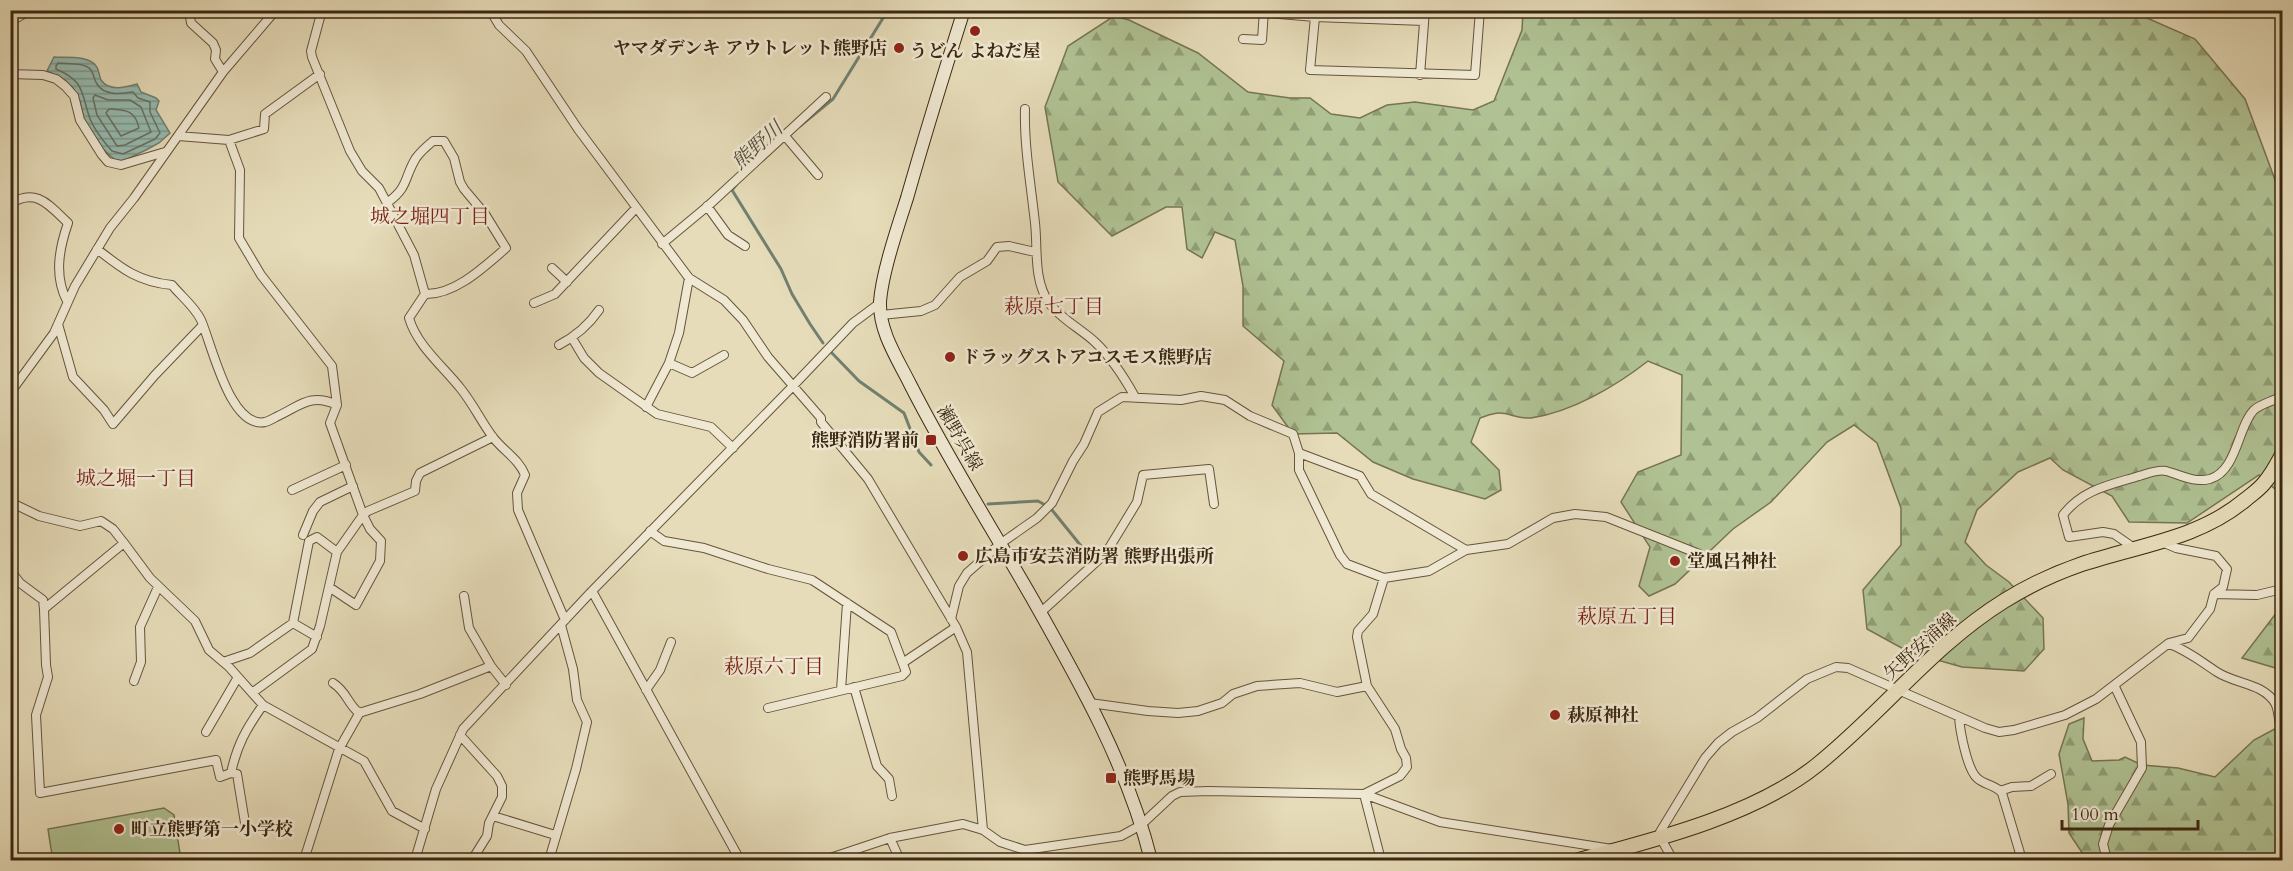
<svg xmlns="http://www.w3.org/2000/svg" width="2293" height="871" viewBox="0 0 2293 871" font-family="Cardo,'Noto Serif JP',serif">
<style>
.green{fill:#b0c293;stroke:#767452;stroke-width:1.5}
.forest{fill:url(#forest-firs);stroke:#767452;stroke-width:1.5}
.water{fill:url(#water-rules);stroke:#728071;stroke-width:1.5}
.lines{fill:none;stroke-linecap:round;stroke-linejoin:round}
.shore{stroke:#687161;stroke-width:1.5}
.stream{stroke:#728071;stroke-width:3}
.street-casing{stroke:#66543b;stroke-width:10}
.secondary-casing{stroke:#3b2711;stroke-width:14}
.primary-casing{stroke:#3b2711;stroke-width:16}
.street{stroke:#efe8d2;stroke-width:8}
.secondary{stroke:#efe8d2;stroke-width:12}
.primary{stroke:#e6dcb9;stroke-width:14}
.poi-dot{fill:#8f2418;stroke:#efe8d2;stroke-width:2}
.labels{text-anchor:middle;stroke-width:5;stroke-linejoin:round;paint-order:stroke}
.poi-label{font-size:18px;font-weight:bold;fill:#3b2711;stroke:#efe8d2;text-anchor:start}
.street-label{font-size:18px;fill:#3b2711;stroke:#efe8d2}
.water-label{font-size:20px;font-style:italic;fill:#524c39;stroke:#efe8d2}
.neighbourhood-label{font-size:20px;fill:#7a1f14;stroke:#efe8d2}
</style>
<defs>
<pattern id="forest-firs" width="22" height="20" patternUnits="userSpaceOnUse" patternTransform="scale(1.5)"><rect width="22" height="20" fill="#b0c293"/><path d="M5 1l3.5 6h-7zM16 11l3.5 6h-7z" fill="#909e77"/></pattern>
<pattern id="water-rules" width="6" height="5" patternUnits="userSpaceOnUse" patternTransform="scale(1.5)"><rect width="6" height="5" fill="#96bbb1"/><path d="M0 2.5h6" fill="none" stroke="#7c988f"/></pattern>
</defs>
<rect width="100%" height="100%" fill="#e6dcb9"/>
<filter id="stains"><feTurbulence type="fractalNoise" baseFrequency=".00333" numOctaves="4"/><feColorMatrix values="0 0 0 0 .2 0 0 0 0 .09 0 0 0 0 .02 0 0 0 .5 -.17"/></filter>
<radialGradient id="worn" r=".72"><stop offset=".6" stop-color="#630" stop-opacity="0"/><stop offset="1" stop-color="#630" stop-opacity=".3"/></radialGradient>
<path class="green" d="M 164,808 L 174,815 L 181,860 L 44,860 L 43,858 L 52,855 L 48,829 Z"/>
<path class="forest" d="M 1523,11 L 2131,11 L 2195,39 L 2245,99 L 2277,185 L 2282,186 L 2282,495 L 2259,475 L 2187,523 L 2129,522 L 2112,496 L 2063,470 L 2050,458 L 2018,472 L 1977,510 L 1965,542 L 1986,565 L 2009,582 L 2043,618 L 2044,649 L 2024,671 L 1962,667 L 1909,652 L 1867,629 L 1863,590 L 1901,545 L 1901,508 L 1877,443 L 1854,425 L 1827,442 L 1771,502 L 1733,529 L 1675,584 L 1649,596 L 1639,586 L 1650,547 L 1621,502 L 1638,472 L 1681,455 L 1682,375 L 1648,361 C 1616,386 1572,412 1531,418 C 1519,419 1509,413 1499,413 C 1493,413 1486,416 1480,418 L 1471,442 L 1499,470 L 1501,490 L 1485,499 L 1413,479 L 1373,462 L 1337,433 L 1293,434 L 1272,405 L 1284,361 L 1243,326 L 1243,286 L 1235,240 L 1215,232 L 1202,258 L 1187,249 L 1182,207 L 1166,207 L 1112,236 L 1058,182 L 1045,107 L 1068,46 L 1114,16 L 1129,20 L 1198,53 L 1248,92 L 1290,98 L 1310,98 L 1331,114 L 1360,118 L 1387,105 L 1415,102 L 1473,110 L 1494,101 L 1522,30 Z
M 2280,608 L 2282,608 L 2282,670 L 2242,658 Z
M 2084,718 L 2083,739 L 2092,761 L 2119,760 L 2125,757 L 2142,765 L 2178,768 L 2215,777 L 2254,740 L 2282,725 L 2282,860 L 2087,860 L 2069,833 L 2068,804 L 2059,754 L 2069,724 Z"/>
<path class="water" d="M 54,57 C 66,58 89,55 96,66 C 99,69 99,76 101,80 C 109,92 126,87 137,84 L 141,92 L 156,98 L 159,101 L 156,110 L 170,133 L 159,143 L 146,150 L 123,161 L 114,159 L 101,147 L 84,120 L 80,101 L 73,88 L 66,81 L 47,71 Z"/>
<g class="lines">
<path class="shore" d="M 58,63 C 67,64 85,62 91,70 C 94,74 94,80 97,84 C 104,96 121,94 133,92 L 138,98 L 150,102 L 150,112 L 160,133 L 155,139 L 123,154 L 112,151 C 104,142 93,128 89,116 C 81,91 84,81 56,69 L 56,66 Z
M 95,95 L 108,100 L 130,100 L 141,107 L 151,132 L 125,145 L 117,146 L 97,115 L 93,98 Z
M 109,109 C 126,110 135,110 139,128 L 121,136 L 106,113 Z"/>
<path class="stream" d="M 800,126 L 833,99 L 888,10
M 736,185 L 732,190 L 781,269 L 792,294 L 810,324 L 823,343
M 830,351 L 859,381 L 904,413 L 919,452 L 931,465
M 988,504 L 1038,501 L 1045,505
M 1052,510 L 1090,557"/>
<defs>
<path id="street" d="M 189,10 L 191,23 L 213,43 L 216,50 L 215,59 L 223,72
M 322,10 L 311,51 L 312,57 L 350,151 L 362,171 L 379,188 L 414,255 L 425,294 L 409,318 C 417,346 444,367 461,389 C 473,404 481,421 492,436 C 502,450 519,459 525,475 L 517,493 L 518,510 L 565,620
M 490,10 L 499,25 L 526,51 L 578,129 L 689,278 L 724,300 L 743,320 L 768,357 L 821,418 L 821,422 L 868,479 L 956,627 L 967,652 L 983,830
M 1229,10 L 1315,17 L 1424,21
M 1315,17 L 1310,70 L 1475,75 L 1480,10
M 10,22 L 30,10
M 1243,39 L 1262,40 L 1264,10
M 10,74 L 43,75 L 56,79 L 65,86 L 74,96 L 80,120 L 102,155 L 108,162 L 121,165 L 165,152
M 1420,75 L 1425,10
M 10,92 L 14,74
M 1025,109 C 1024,147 1031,185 1035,223 C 1038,249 1033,279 1049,303 C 1061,319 1081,329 1095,342 C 1112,358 1124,377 1135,397
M 178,136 L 229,140 L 264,129 L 265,114 L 320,74
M 785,136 L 818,175
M 229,140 L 240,170 L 239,238 L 261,275 L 332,366 L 337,405 L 330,423 L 363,515 L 370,529 L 381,541 L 380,561 L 356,605 L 329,587
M 388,202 C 409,187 404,177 416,158 C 421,151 427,146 433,141 L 444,141 L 454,158 L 460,182 L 464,189 L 485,214 L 506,248 C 484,267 455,295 425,294
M 10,204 C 36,187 49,205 68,223 C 59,249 54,276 67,301
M 707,206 L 728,235 L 745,246
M 662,244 L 709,205 L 826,97
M 97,249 C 122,269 139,282 172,285 C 181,296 195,307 201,320 C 212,345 230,429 265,422 C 269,421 274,418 278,416 C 301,405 311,393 337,405
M 552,268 L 567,282
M 534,303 L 555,294 L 636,208
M 881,315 L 921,311 L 935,305 L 960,277 L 987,261 L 997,247 L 1009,246 L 1035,252
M 58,324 L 73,377 L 104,410 L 113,424 L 155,375 L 203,325
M 572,338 L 584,358 L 599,373 L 657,414 L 711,427 L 733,448
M 559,345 C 576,336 588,326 599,310
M 669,363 L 692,373 L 724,355
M 10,393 L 54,333 L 75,286 L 110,228 L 134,198 L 223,72 L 276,10
M 646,407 L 669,363 L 679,333 L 689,278
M 1299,453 L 1360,476 L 1371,494 L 1466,550
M 292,490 L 346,465
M 10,502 L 39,516 L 80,526 L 101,521 L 113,529 L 124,543 L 150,578 L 195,621 L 209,650 L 229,667 L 263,705 L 364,761 L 392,811 L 425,829
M 650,531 L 664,541 L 704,548 L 768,569 L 812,580 L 891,632 L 906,672 L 902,676 L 768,708
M 303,535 L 313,511 L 320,502 L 353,486
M 124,543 L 44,609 L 46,665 L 48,677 L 36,715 L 40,793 L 216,760 L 220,777 L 231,773 C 237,745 246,729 263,705
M 2134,548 L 2114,534 L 2103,532 L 2069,537 L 2063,515 C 2083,489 2110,485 2139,476 C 2147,474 2157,469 2166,471 C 2181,475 2193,483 2210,479 C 2237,471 2238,426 2254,410 C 2260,404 2274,401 2282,396
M 10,570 L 20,583 L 43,600 L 44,609
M 592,591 L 740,860
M 2214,594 L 2257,595 L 2282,589
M 464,596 L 469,628 L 491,666 L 506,685
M 1040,613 L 1106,553 L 1137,502 L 1143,475 L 1209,469 L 1214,504
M 951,619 L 959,586 L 967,573 L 1000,544 L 1037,518 L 1052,503 L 1073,461 L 1084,444 L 1098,412 L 1122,397 L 1181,400 L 1201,396 L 1225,400 L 1250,416 L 1293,434 L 1299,453 L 1299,470 L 1340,555 L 1347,564 L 1384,578 L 1429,571 L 1466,550 L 1508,544 L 1553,518 L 1575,514 L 1606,517 L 1699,554
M 293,623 L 309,541 L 317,537 L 337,552
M 2170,644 C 2190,652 2200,661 2217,672 C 2235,684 2263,683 2275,703 C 2279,710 2278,721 2282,729
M 223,662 L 250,653 L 293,623 L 317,637
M 904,662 L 956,627
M 134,681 L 141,662 L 140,627 L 158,587
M 333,683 C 347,692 347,703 359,713 L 420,694 L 491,666
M 854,687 L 877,766 L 889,779 L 892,796
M 646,690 L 660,670 L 671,642
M 841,690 L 847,603
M 252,693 L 312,649 L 320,626 L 337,552 L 363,515 L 368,511 L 415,491 L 416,481 L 420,473 L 493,437
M 1090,703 L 1148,711 L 1178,713 L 1198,711 L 1222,703 L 1233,694 L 1257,686 L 1300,683 L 1337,692 L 1367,686
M 1959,717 C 1960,731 1967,769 1977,778 C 1984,785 1996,785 2002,793 L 2022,860
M 206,732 L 238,677
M 460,735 L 497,776 L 502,786 L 502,797 L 489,823 L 487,836 L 472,860
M 231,773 L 237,774 L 246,829
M 2000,791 L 2012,787 L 2031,786 L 2051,774
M 1364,794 L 1400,776 L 1407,767 L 1406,758 L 1401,749 L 1395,729 L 1367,686 L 1357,637 L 1358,631 L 1373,614 L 1384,578
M 1364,794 L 1381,860
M 493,816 L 555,835
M 890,838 L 899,858 L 905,860
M 304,860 L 339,749 L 360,712
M 415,860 L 436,789 L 463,729 L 592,591 L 793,386 L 853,323 L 880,303
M 549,860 L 576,769 L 587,722 L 577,700 L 573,669 L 561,625
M 824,860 L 890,838 L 963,824 L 983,830 L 1000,842 L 1025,850 L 1121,836 L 1141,825 L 1172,796 L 1180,792 L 1208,791 L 1364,794 L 1440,822 L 1612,849
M 1673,860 L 1660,837 L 1660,832 L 1705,758 L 1718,743 L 1732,732 L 1757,718 L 1807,679 L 1836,667 L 1848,668 L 1985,728 L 1999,732 L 2014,730 L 2065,715 L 2096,699 L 2169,643 L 2188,638 L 2210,609 L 2214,594 L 2223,587 L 2227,569 L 2216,556 L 2176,548 L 2162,542
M 2107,860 L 2103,844 L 2109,825 L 2142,768 L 2141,742 L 2115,687"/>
<path id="secondary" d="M 964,10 C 944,73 925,135 907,198 C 898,226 882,273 880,302 C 879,331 897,358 910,384 C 947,457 991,527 1032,598 C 1079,681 1128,767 1151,860"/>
<path id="primary" d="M 1579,860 C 1655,840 1755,815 1817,765 C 1882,713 1933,645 2004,601 C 2028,586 2056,573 2082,564 C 2139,545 2198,539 2245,500 C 2252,494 2260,489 2265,482 C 2272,474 2277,464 2282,455"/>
</defs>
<use href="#street" class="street-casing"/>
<use href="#secondary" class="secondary-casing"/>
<use href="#primary" class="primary-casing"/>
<use href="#street" class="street"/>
<use href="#secondary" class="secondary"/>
<use href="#primary" class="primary"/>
</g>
<g class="poi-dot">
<circle cx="975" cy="31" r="6"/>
<circle cx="899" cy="48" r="6"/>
<circle cx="950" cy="357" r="6"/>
<rect x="925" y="434" width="12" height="12" rx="3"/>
<circle cx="963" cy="556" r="6"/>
<circle cx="1675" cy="561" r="6"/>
<circle cx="1555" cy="715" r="6"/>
<rect x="1105" y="772" width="12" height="12" rx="3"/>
<circle cx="119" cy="829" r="6"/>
</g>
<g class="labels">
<g class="poi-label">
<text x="887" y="54" text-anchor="end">ヤマダデンキ アウトレット熊野店</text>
<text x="975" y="57" text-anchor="middle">うどん よねだ屋</text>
<text x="962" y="363">ドラッグストアコスモス熊野店</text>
<text x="919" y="446" text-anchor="end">熊野消防署前</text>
<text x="975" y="562">広島市安芸消防署 熊野出張所</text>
<text x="1687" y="567">堂風呂神社</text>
<text x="1567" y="721">萩原神社</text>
<text x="1123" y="784">熊野馬場</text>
<text x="131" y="835">町立熊野第一小学校</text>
</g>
<g class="street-label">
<text transform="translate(960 438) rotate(60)" y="6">瀬野呉線</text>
<text transform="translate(1920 646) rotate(-42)" y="6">矢野安浦線</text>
</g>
<g class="water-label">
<text transform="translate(757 145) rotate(-42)" y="7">熊野川</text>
</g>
<g class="neighbourhood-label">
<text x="430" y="223">城之堀四丁目</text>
<text x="1054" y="313">萩原七丁目</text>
<text x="136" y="485">城之堀一丁目</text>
<text x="1627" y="623">萩原五丁目</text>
<text x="774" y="673">萩原六丁目</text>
</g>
</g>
<rect width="2293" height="871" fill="none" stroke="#e6dcb9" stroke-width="36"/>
<rect x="12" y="12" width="2269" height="847" fill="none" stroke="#3b2711" stroke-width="3"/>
<rect x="18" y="18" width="2257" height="835" fill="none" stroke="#3b2711" stroke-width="1.5"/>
<path d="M2062 820v9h136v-9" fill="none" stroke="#3b2711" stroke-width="3"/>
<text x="2071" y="820" font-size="18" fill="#3b2711" stroke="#efe8d2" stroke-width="4.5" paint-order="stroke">100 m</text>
<rect width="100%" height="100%" filter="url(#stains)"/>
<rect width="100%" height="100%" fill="url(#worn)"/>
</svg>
